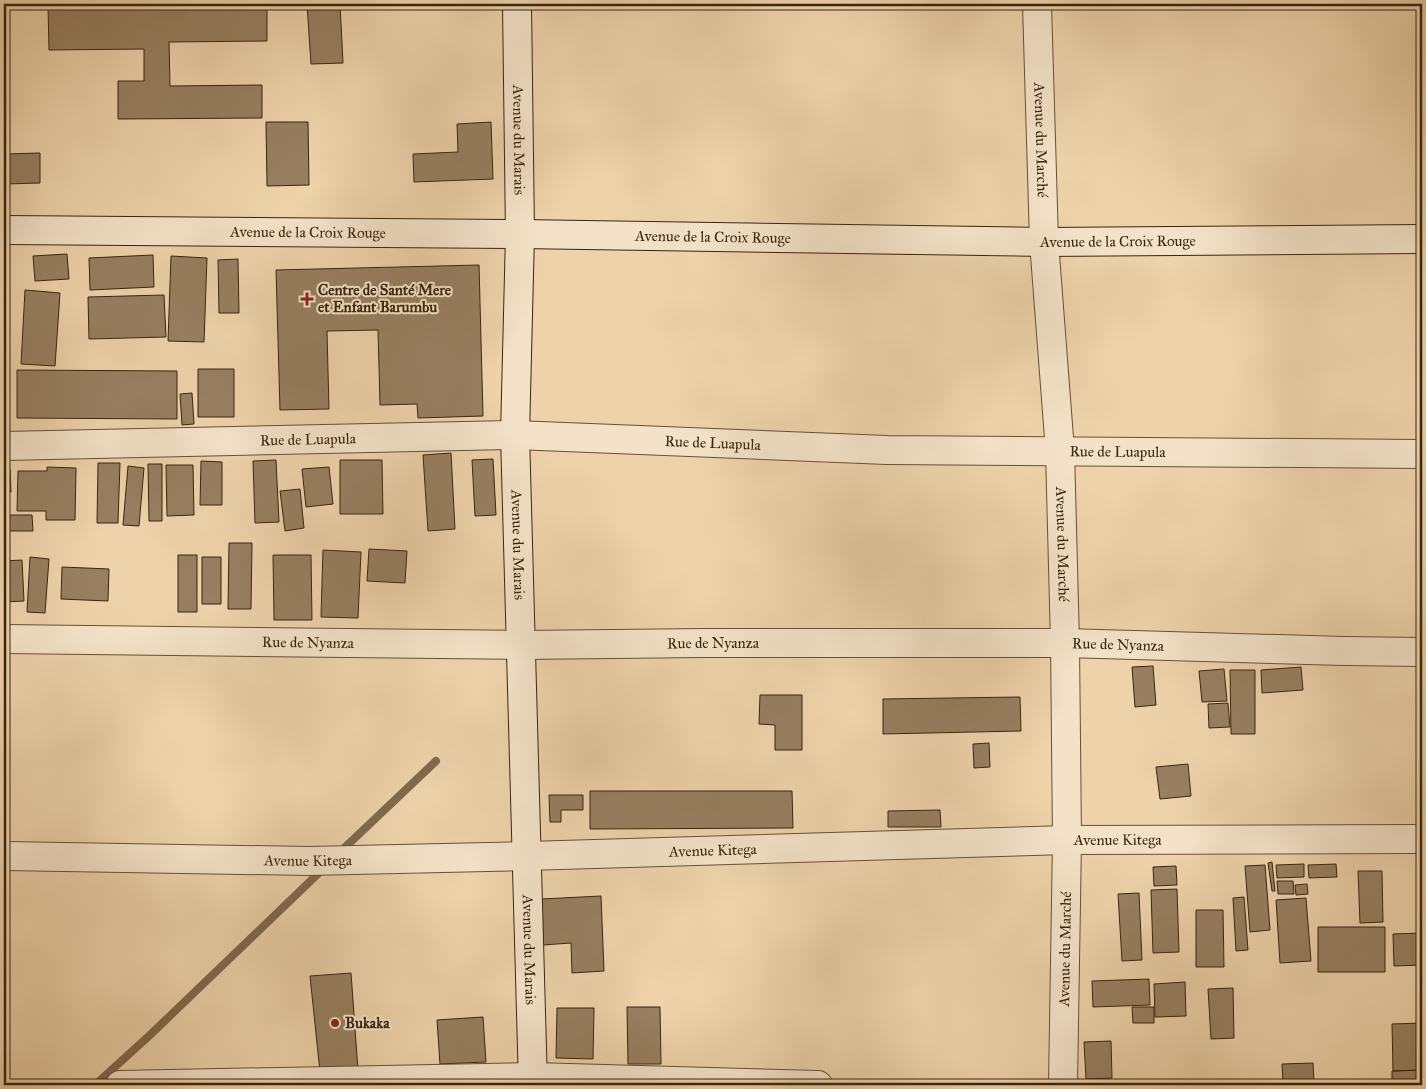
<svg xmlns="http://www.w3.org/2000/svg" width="1426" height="1089" viewBox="0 0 1426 1089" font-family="'IM FELL Great Primer',serif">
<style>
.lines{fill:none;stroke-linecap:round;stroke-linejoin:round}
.stream{stroke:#80694d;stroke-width:8}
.building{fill:#977f60;stroke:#392510}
.street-casing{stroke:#665036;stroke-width:30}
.secondary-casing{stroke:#392510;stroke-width:30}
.street{stroke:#f3e2c8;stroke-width:28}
.secondary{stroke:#f3e2c8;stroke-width:28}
.poi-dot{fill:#8f2418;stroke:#f3e2c8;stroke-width:2}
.labels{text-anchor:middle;stroke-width:4;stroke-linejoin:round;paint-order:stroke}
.street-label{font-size:15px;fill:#392510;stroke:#f3e2c8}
.poi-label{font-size:15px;font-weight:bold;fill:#392510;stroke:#f3e2c8;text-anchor:start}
</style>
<rect width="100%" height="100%" fill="#edd2aa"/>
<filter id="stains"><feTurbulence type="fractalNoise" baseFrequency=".004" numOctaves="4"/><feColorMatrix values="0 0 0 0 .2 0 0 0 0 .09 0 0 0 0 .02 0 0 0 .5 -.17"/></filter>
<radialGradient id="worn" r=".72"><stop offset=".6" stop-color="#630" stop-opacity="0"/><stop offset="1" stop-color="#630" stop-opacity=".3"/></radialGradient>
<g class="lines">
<path class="stream" d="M 339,853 L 436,761
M 95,1085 L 150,1035 L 324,868"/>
</g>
<path class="building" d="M 267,4 L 267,41 L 169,42 L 170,86 L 262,85 L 262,118 L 118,119 L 118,81 L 144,81 L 144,49 L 49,50 L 48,6 Z
M 307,4 L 340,4 L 343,63 L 311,64 Z
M 266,122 L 308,122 L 309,185 L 267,186 Z
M 491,122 L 493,179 L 414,182 L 413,154 L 458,152 L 457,124 Z
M 40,153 L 40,183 L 4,184 L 4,154 Z
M 67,254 L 69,279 L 35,281 L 33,256 Z
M 153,255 L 154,287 L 90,290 L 89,258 Z
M 171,256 L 207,258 L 204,342 L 168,341 Z
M 238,259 L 239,313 L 219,313 L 218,260 Z
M 479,265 L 483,416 L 418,418 L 417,404 L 380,405 L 378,330 L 327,331 L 329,409 L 280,410 L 276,270 Z
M 25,290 L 60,293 L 55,366 L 21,364 Z
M 164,295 L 166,337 L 89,339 L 88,297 Z
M 198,369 L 234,369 L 234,417 L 198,417 Z
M 17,370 L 177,371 L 177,419 L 17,418 Z
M 192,393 L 194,424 L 182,425 L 180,394 Z
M 451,453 L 455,529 L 428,531 L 423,455 Z
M 493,459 L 496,515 L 475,516 L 472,460 Z
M 276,460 L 279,522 L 255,523 L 253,461 Z
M 340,460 L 382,460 L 383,514 L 340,514 Z
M 201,461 L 222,462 L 222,505 L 200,505 Z
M 98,463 L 120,463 L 118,523 L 97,523 Z
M 148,464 L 162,464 L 162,521 L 149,521 Z
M 166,465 L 193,465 L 194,515 L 167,516 Z
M 128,466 L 144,468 L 139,526 L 123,525 Z
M 47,467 L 76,468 L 75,520 L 46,520 L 46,511 L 17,511 L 18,471 L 47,471 Z
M 329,467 L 333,504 L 306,507 L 302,469 Z
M 4,469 L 10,469 L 11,492 L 4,492 Z
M 300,489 L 304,528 L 285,531 L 280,491 Z
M 4,515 L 32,515 L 33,531 L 4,531 Z
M 229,543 L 252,543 L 251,609 L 228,609 Z
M 369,549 L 407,551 L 405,583 L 367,581 Z
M 323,550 L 361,552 L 358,618 L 321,617 Z
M 178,555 L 197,555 L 197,612 L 178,612 Z
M 273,555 L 311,555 L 312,620 L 274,620 Z
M 30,557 L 49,559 L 45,613 L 27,612 Z
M 202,557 L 221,557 L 221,604 L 202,604 Z
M 22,560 L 24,601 L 4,602 L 4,561 Z
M 62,567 L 109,569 L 108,601 L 61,599 Z
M 1153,666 L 1156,705 L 1135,707 L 1132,667 Z
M 1301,667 L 1303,690 L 1262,693 L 1261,670 Z
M 1224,669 L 1227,701 L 1202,702 L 1199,671 Z
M 1230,670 L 1255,670 L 1255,734 L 1231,734 Z
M 760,695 L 802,695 L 802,750 L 775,750 L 775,725 L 759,724 Z
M 1020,697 L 1021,731 L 883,734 L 883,699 Z
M 1228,703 L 1230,727 L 1209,728 L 1208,704 Z
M 989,743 L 990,767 L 974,768 L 973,744 Z
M 1188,764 L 1191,796 L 1160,799 L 1156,767 Z
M 590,791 L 792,791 L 793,828 L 590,829 Z
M 549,795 L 583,795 L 583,810 L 561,810 L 561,822 L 550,822 Z
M 940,810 L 941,827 L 888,827 L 888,811 Z
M 1272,862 L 1275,891 L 1272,891 L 1268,863 Z
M 1304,864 L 1304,877 L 1277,878 L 1276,865 Z
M 1336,864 L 1337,877 L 1309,878 L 1308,865 Z
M 1265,865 L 1270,930 L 1250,932 L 1245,866 Z
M 1176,866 L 1177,885 L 1154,886 L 1153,867 Z
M 1358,871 L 1382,871 L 1383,922 L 1360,923 Z
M 1277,881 L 1293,881 L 1294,894 L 1278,894 Z
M 1307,884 L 1308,894 L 1296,895 L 1295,885 Z
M 1177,889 L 1179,952 L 1153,953 L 1151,890 Z
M 1139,893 L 1142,960 L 1122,961 L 1118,894 Z
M 601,896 L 604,971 L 572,973 L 571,943 L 543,945 L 541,899 Z
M 1244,897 L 1248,950 L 1236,951 L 1233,898 Z
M 1306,898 L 1311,961 L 1280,963 L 1276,900 Z
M 1196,910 L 1223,910 L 1224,967 L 1196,967 Z
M 1318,927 L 1385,927 L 1385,972 L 1318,972 Z
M 1422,933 L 1422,965 L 1394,966 L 1393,934 Z
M 351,973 L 358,1070 L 320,1072 L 310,976 Z
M 1149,979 L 1150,1005 L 1093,1007 L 1092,981 Z
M 1185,982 L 1186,1016 L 1155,1017 L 1154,984 Z
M 1233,988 L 1234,1038 L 1211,1039 L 1208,989 Z
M 627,1007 L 660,1007 L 661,1064 L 628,1064 Z
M 1132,1007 L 1154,1007 L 1154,1023 L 1133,1023 Z
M 557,1008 L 594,1008 L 593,1059 L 556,1058 Z
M 483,1017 L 486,1062 L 440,1064 L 437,1020 Z
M 1422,1023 L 1422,1070 L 1393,1071 L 1392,1024 Z
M 1111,1041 L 1112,1078 L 1086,1079 L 1084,1042 Z
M 1313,1063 L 1314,1082 L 1283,1083 L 1282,1064 Z
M 1422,1070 L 1422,1085 L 1392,1085 L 1392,1071 Z"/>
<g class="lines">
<defs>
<g id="street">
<path id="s1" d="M 1037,4 L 1044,242 L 1060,451 L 1065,643 L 1067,840 L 1063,1085"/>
<path id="s2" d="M 4,446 L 515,435 L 887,450 L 1422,454"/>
<path id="s3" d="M 4,639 L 521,645 L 704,643 L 1065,643 L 1344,651 L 1422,652"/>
<path id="s4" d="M 4,856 L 309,861 L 527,856 L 1067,840 L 1422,839"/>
<path d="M 120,1085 L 533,1077 L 818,1085"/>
</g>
<g id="secondary">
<path id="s5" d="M 517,4 L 520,234 L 515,435 L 533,1085"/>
<path id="s6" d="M 4,230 L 520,234 L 1044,242 L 1422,239"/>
</g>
</defs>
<use href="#street" class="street-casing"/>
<use href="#secondary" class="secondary-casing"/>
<use href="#street" class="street"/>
<use href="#secondary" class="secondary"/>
</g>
<g class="poi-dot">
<path d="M304.5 291.5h5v5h5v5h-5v5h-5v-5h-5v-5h5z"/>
<circle cx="335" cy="1023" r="5"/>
</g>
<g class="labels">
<g class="street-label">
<text dy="5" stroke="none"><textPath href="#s5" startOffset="136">Avenue du Marais</textPath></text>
<text dy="5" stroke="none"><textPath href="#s1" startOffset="136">Avenue du Marché</textPath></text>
<text dy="5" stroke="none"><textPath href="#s6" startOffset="304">Avenue de la Croix Rouge</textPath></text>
<text dy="5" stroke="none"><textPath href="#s6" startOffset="709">Avenue de la Croix Rouge</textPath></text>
<text dy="5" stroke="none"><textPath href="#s6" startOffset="1114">Avenue de la Croix Rouge</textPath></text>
<text dy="5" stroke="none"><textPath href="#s2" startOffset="304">Rue de Luapula</textPath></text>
<text dy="5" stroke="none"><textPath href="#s2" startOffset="709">Rue de Luapula</textPath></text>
<text dy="5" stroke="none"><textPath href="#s2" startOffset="1114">Rue de Luapula</textPath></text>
<text dy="5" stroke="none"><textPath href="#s1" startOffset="541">Avenue du Marché</textPath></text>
<text dy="5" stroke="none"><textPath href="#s5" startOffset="541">Avenue du Marais</textPath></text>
<text dy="5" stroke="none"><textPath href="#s3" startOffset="304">Rue de Nyanza</textPath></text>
<text dy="5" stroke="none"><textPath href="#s3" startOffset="709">Rue de Nyanza</textPath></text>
<text dy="5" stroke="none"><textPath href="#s3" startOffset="1114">Rue de Nyanza</textPath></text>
<text dy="5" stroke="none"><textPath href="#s4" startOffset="1114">Avenue Kitega</textPath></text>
<text dy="5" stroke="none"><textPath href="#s4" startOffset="709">Avenue Kitega</textPath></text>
<text dy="5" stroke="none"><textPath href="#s4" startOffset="304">Avenue Kitega</textPath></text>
<text dy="5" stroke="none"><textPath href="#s5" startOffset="946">Avenue du Marais</textPath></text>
<text transform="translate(1065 949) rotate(-89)" y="5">Avenue du Marché</text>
</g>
<g class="poi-label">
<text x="318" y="295">Centre de Santé Mere<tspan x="318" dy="17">et Enfant Barumbu</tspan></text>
<text x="345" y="1028">Bukaka</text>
</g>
</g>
<rect width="1426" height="1089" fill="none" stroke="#edd2aa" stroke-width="20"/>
<rect x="5" y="5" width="1416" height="1079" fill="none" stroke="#392510" stroke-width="2.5"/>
<rect x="10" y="10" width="1406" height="1069" fill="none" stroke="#392510"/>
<rect width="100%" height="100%" filter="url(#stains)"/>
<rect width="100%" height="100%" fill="url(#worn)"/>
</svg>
